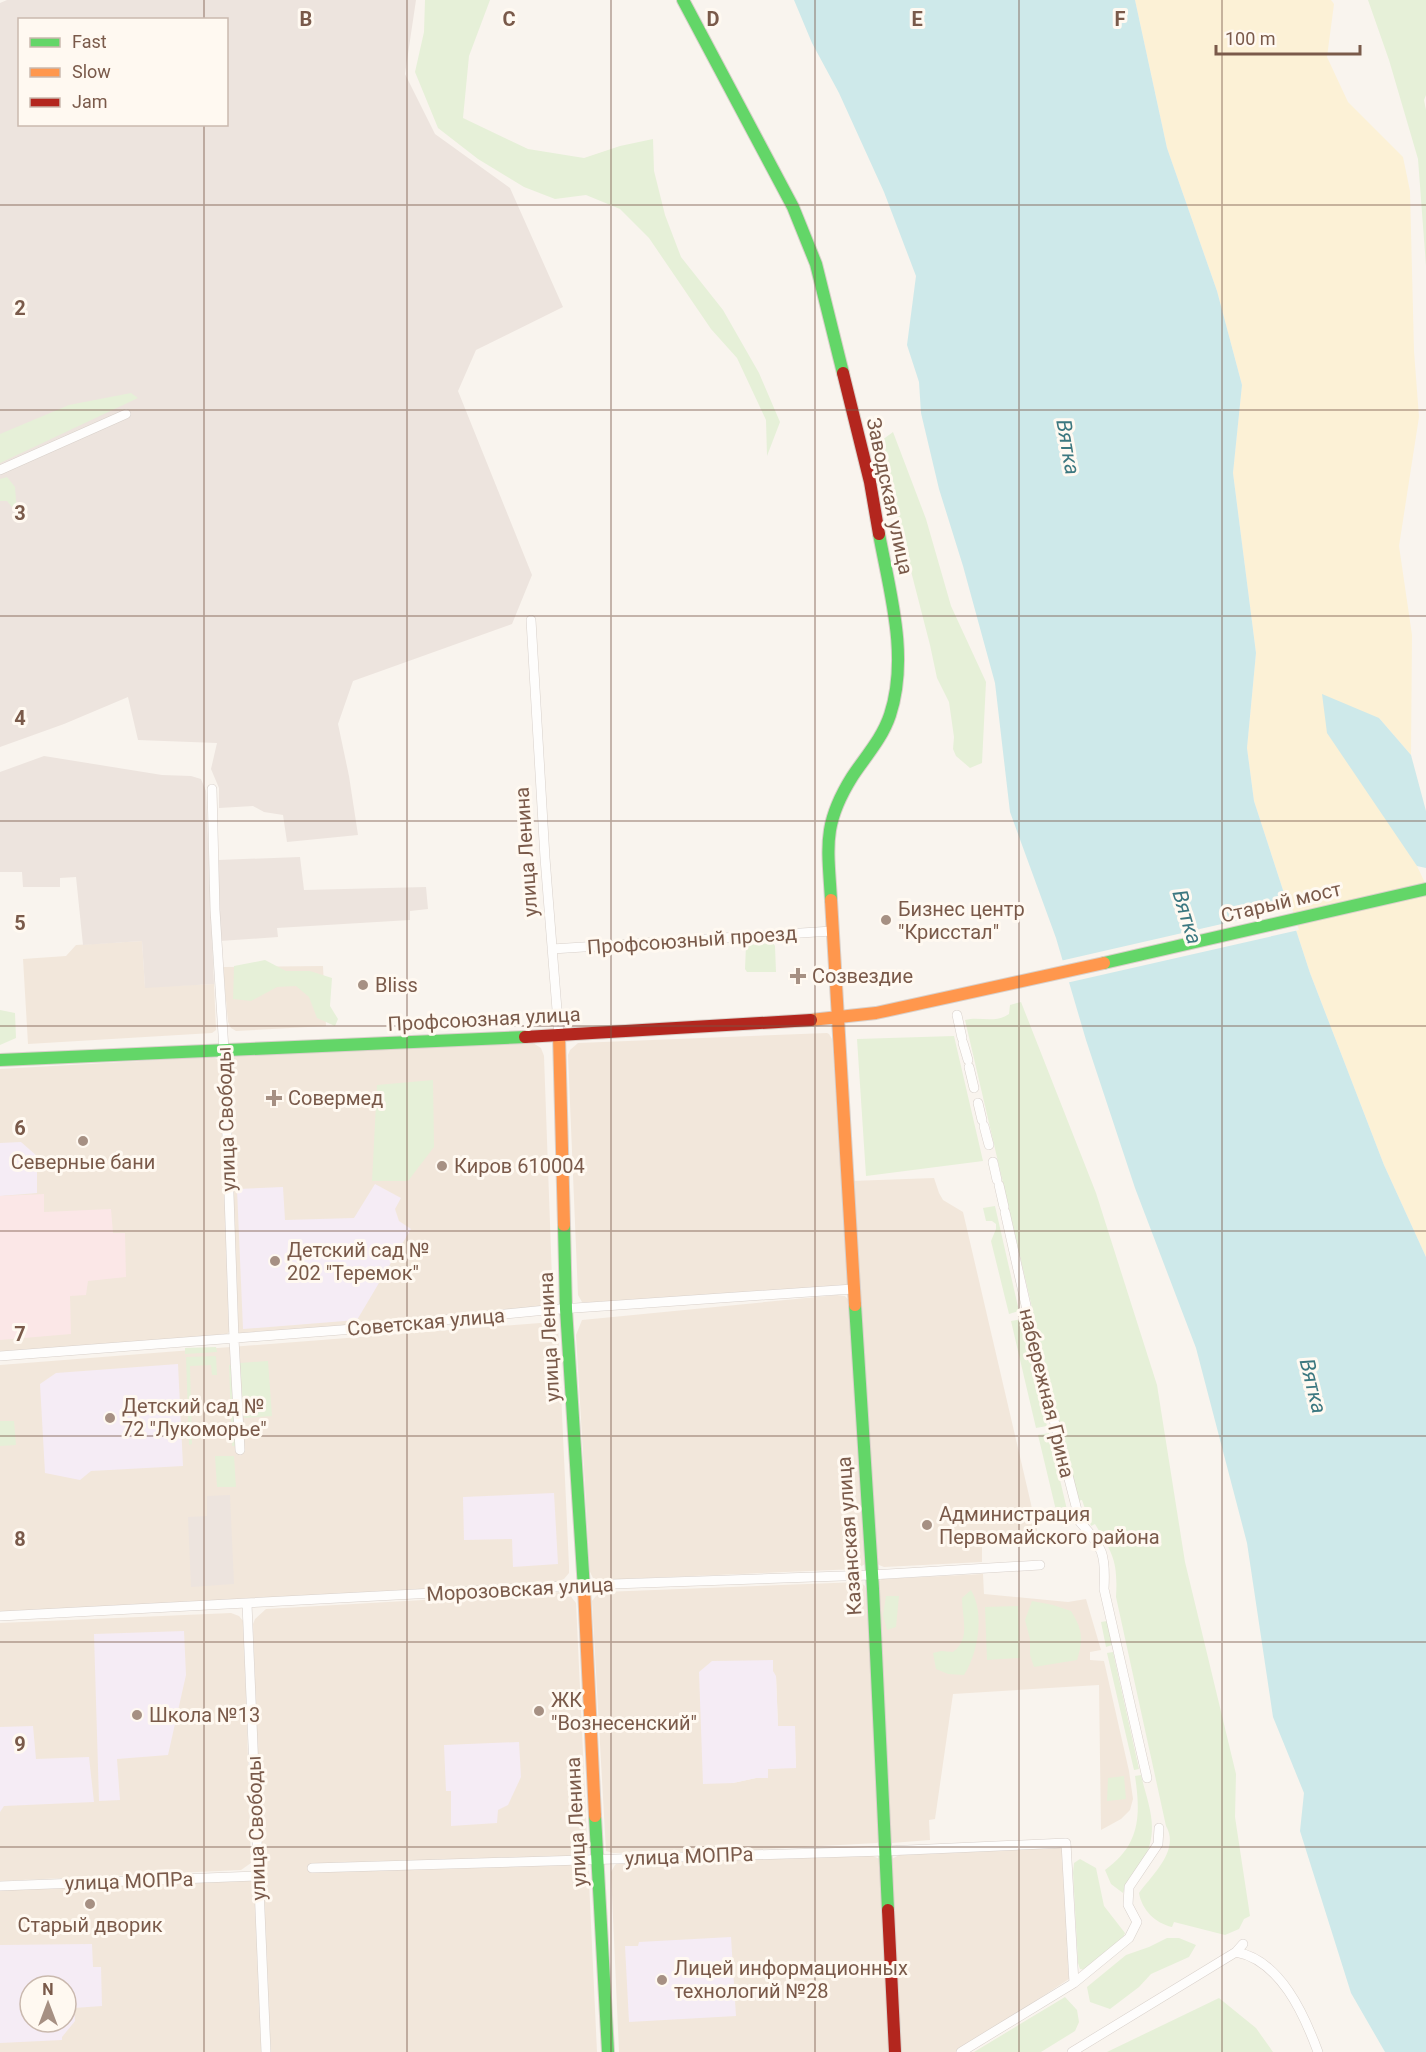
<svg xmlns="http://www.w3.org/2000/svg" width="1426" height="2052" viewBox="0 0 1426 2052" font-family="Roboto,sans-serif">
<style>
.residential{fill:#f2e7db;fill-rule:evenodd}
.industrial{fill:#ede4de;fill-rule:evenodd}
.education{fill:#f5ecf5;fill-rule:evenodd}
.medical{fill:#fbe7e7}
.green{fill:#e6f0d8}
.sand{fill:#fcf1d6}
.water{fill:#cee9ea}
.pier{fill:#f9f4ee}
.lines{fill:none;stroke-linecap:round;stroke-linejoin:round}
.street-casing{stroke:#d8d0ca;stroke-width:10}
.fast-casing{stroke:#d9d0ca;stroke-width:14}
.slow-casing{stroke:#d9d0ca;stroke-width:14}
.jam-casing{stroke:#d9d0ca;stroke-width:14}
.street{stroke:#fefdfc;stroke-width:9}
.fast{stroke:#63d668;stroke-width:12}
.slow{stroke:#ff974d;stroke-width:12}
.jam{stroke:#b3261e;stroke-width:12}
.grid{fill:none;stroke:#7a5a4a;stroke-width:1.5;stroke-opacity:0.55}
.poi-dot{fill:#a69083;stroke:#fff9f1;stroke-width:2}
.labels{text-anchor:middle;stroke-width:6;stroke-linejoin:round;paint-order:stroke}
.street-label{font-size:20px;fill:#7a5a4a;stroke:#fff9f1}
.poi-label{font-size:20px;fill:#7a5a4a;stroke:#fff9f1;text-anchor:start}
.water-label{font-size:21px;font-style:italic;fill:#3c7880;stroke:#fff9f1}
.grid-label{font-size:20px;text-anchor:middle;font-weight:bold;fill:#7a5a4a;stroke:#fff9f1;stroke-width:6;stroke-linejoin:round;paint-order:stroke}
</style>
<rect width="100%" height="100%" fill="#f9f4ee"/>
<path class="residential" d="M 142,941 L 145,987 L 214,984 L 216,1030 L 212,1033 L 28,1044 L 23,959 L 66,956 L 76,945 Z
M 323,966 L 326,1026 L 236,1031 L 231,1028 L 228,1022 L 223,967 Z
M 827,1033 L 829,1034 L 832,1039 L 848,1283 L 845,1286 L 588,1303 L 582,1302 L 578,1295 L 568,1055 L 570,1050 L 578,1043 Z
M 524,1042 L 533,1043 L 541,1048 L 544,1056 L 553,1307 L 549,1312 L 237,1334 L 228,1059 L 239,1055 Z
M 212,1057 L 220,1060 L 221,1067 L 230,1331 L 227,1334 L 0,1356 L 0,1069 Z
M 934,1178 L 939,1193 L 943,1200 L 963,1212 L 1038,1534 L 982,1545 L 982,1562 L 884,1567 L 879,1565 L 876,1562 L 851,1181 Z
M 837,1295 L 845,1296 L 851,1303 L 865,1564 L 857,1569 L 599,1580 L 593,1578 L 590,1572 L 576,1335 L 582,1320 Z
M 553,1322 L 558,1327 L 569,1566 L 569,1573 L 564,1579 L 556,1582 L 0,1612 L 0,1365 Z
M 983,1574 L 984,1594 L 1068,1602 L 1086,1599 L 1101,1650 L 1090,1652 L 1090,1660 L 1104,1661 L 1129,1771 L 1133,1799 L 1130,1810 L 1121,1819 L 1101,1830 L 1099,1685 L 953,1694 L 935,1819 L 929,1820 L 930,1840 L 892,1843 L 890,1842 L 878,1582 L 882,1579 Z
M 860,1582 L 865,1586 L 867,1591 L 879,1841 L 877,1843 L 731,1851 L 613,1853 L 606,1851 L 592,1601 L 596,1596 L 603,1592 ZM 776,1676 L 778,1727 L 794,1727 L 796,1767 L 768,1769 L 768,1778 L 756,1778 L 733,1783 Z
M 561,1592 L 569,1594 L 576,1603 L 597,2052 L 271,2052 L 261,1873 L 253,1624 L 255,1619 L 266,1609 Z
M 231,1613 L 239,1616 L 244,1622 L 251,1863 L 241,1870 L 0,1881 L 0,1623 Z
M 1063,1847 L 1069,1979 L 958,2052 L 899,2052 L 890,1860 L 899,1855 Z
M 868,1854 L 880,1859 L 889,2052 L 619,2052 L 611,1872 L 615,1865 L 617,1863 Z
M 255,1880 L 262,2052 L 0,2052 L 0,1890 ZM 30,1986 L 66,1986 L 66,2022 L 30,2022 Z"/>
<path class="industrial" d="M 7,0 L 416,0 L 405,74 L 435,134 L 510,188 L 563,307 L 476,350 L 458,391 L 532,575 L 512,624 L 353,681 L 338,724 L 349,776 L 358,835 L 287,842 L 283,815 L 264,812 L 253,806 L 219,808 L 219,788 L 211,769 L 217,743 L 138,740 L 128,697 L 64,724 L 0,747 L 0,3 ZM 20,20 L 226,20 L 226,124 L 20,124 Z
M 44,756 L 162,775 L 191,776 L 201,779 L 206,791 L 214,984 L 145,988 L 142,941 L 83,945 L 76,877 L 60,878 L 60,887 L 23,887 L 22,872 L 0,872 L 0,772 Z
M 300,857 L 304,890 L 426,887 L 428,909 L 410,911 L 410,920 L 277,928 L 278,937 L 220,941 L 218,860 Z
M 230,1495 L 234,1584 L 191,1587 L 188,1517 L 207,1516 L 207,1496 Z"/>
<path class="education" d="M 21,1142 L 37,1156 L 37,1193 L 0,1196 L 0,1143 Z
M 375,1184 L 401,1198 L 395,1209 L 399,1221 L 411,1229 L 357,1320 L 243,1329 L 237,1189 L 283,1187 L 285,1220 L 354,1218 Z
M 178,1364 L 183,1466 L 91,1471 L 80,1480 L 45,1473 L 40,1384 L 56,1373 Z
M 554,1493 L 558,1564 L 513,1567 L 512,1539 L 464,1540 L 463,1497 Z
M 184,1631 L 186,1675 L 168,1755 L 117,1759 L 120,1800 L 99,1801 L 94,1634 Z
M 773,1660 L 773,1671 L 776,1676 L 778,1726 L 795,1726 L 796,1768 L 768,1769 L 768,1778 L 756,1778 L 733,1783 L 703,1784 L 699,1672 L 712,1661 Z
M 33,1726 L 36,1759 L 89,1757 L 94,1802 L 4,1806 L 0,1812 L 0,1727 Z
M 519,1742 L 521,1777 L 508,1805 L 498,1810 L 497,1823 L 451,1826 L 451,1791 L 446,1791 L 444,1745 Z
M 731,1937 L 736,2016 L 629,2022 L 625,1946 L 638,1946 L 639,1942 Z
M 92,1944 L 93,1967 L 101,1967 L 102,2006 L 74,2008 L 75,2021 L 62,2037 L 62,2040 L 0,2043 L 0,1945 ZM 30,1986 L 66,1986 L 66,2022 L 30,2022 Z"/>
<path class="medical" d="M 44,1194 L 44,1212 L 111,1209 L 113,1233 L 125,1233 L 126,1277 L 88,1281 L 86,1295 L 70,1296 L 71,1334 L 0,1340 L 0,1196 Z"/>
<path class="green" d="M 425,0 L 490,0 L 469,56 L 463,118 L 528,149 L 584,158 L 620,146 L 653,139 L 654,171 L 665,215 L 681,257 L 723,310 L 759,373 L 780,422 L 767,456 L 766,420 L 737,358 L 711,329 L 649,238 L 620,209 L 586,195 L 555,199 L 524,187 L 478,159 L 438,128 L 415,72 L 424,32 Z
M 1368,0 L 1426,0 L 1426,95 L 1424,100 L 1426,110 L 1426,266 L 1418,159 L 1389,60 Z
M 131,393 L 138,398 L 0,463 L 0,434 L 69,405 Z
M 893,432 L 926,519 L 951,606 L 986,682 L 982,763 L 970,768 L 956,756 L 953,749 L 954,737 L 949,702 L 937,678 L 930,645 L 878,443 Z
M 7,477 L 15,487 L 17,513 L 7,501 L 0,501 L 0,479 Z
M 773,943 L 775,946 L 776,972 L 747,972 L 745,969 L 746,945 Z
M 265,960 L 286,971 L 310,971 L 332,978 L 330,1006 L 338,1019 L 335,1026 L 317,1018 L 309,997 L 296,986 L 277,987 L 251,1001 L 233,999 L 234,966 Z
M 1021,1002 L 1096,1193 L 1157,1385 L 1185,1562 L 1236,1774 L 1235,1817 L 1250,1916 L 1244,1919 L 1239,1929 L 1225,1935 L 1174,1922 L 1172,1927 C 1155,1923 1142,1910 1139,1893 C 1153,1874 1180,1850 1166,1826 L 1116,1597 C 1118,1561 1113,1554 1095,1524 L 1091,1526 L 1082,1500 L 1077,1501 L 965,1020 C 980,1016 994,1024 1009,1014 L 1010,1005 Z
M 0,1010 L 15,1013 L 16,1038 L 0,1045 Z
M 954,1036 L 983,1161 L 866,1176 L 857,1039 Z
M 433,1080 L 434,1147 L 408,1181 L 372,1181 L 377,1085 Z
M 995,1206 L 1019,1311 L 1009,1314 L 991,1241 L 996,1229 L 996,1224 L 992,1221 L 986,1221 L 983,1208 Z
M 1022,1319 L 1047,1426 L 1036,1428 L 1011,1321 Z
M 216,1347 L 217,1352 L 185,1354 L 185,1348 Z
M 216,1356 L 217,1375 L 212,1375 L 211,1365 L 190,1366 L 192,1444 L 189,1445 L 186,1357 Z
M 268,1361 L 272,1416 L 244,1418 L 240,1363 Z
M 229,1365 L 233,1365 L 237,1446 L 232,1446 Z
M 0,1421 L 14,1421 L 16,1445 L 0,1446 Z
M 1049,1433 L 1068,1514 L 1066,1519 L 1059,1523 L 1038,1435 Z
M 215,1456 L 234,1456 L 236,1487 L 217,1487 Z
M 971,1590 C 985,1613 978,1654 964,1675 L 948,1674 L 936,1669 L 933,1653 L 941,1651 L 953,1652 C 971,1638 962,1619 962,1598 Z
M 886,1596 L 899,1596 L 896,1627 L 887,1630 L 883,1615 Z
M 1032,1601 L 1053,1605 L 1071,1611 C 1082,1629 1084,1639 1077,1660 L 1034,1667 L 1030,1655 L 1030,1639 L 1025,1620 Z
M 1018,1606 L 1020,1658 L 987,1660 L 985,1607 Z
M 1107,1621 L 1112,1645 L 1106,1647 L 1101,1622 Z
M 1113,1652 L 1139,1769 L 1134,1770 L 1107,1653 Z
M 1141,1775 C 1149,1808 1160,1829 1143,1862 C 1136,1873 1126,1880 1123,1893 L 1111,1884 L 1105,1870 C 1140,1845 1141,1816 1135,1776 Z
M 1124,1776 L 1126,1799 L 1107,1801 L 1108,1778 Z
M 1080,1859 L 1096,1868 L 1104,1906 L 1125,1933 L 1122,1941 L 1086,1970 L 1080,1969 L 1078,1963 L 1073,1873 L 1074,1863 Z
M 1167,1938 L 1179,1938 L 1196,1945 L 1189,1957 L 1151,1974 L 1139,1987 L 1110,2009 L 1090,2002 L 1087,1987 L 1126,1955 L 1149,1947 Z
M 1065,1997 L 1077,2010 L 1079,2022 L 1075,2031 L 1041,2052 L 974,2052 Z
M 1219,1998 L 1256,2028 L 1273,2052 L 1107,2052 Z"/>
<path class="sand" d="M 1135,0 L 1331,0 L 1334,4 L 1327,57 L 1348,102 L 1403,157 L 1410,191 L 1414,351 L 1419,417 L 1399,546 L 1412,635 L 1411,755 L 1379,718 L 1417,866 L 1426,885 L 1426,1257 L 1384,1165 L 1310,973 L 1254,801 L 1247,748 L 1256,653 L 1233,473 L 1242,385 L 1217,291 L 1167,148 Z"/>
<path class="water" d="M 794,0 L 1135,0 L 1167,148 L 1217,291 L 1242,385 L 1233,473 L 1256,653 L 1247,748 L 1254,801 L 1310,973 L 1384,1165 L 1426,1257 L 1426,2052 L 1385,2052 L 1351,1993 L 1300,1831 L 1304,1793 L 1273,1717 L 1247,1543 L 1196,1348 L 1135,1188 L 1086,1040 L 1056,938 L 1010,812 L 995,683 L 963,566 L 939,489 L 921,413 L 919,382 L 907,345 L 916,276 L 884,192 L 839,93 L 812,43 Z
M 1322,694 L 1379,718 L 1411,755 L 1426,811 L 1426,868 L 1417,866 L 1327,733 Z"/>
<path class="pier" d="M 1292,908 L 1299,930 L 1066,983 L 1060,961 Z"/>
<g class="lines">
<defs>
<path id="street" d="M 0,470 L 126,414
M 531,620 L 545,858 L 559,1035
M 212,789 L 215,910 L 224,1050 L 234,1339 L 240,1450
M 552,949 L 832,931
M 957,1015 L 962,1038
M 963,1043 L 968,1060
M 969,1067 L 974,1088
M 978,1103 L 982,1120
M 984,1126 L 989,1145
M 993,1162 L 997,1180
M 999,1185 L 1004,1207
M 1005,1212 L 1036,1350 L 1080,1522 C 1103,1548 1106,1554 1104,1589 L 1147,1778
M 0,1356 L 341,1330 L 546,1310 L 853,1289
M 247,1604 L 266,2052
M 0,1616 L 584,1585 L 871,1575 L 1040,1565
M 312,1868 L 885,1851 L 1066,1843 L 1074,1983
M 0,1886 L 258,1876
M 1236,1952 C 1280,1960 1304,2014 1318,2052
M 961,2052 L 1074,1983 L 1129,1938 L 1137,1922 L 1128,1905 L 1129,1887 L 1158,1844 L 1159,1828
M 1072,2052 L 1236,1952 L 1243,1944"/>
<path id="fast" d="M 683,0 L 793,207 L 816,264 L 843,373
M 831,900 C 828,847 822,825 852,777 C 865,757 882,739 890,715 C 909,657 890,593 879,534
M 1104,963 L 1426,889
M 0,1060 L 525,1037
M 564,1225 L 566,1309 L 584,1589
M 855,1305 L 873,1589 L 888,1910
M 595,1816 L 608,2052"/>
<path id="slow" d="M 831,900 L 855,1305
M 811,1020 L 876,1013 L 1104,963
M 559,1035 L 564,1225
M 584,1589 L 595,1816"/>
<path id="jam" d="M 843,373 L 870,482 L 879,534
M 525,1037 L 811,1020
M 888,1910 L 895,2052"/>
</defs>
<use href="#street" class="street-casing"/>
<use href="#fast" class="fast-casing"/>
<use href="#slow" class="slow-casing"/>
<use href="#jam" class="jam-casing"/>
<use href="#street" class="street"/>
<use href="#fast" class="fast"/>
<use href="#slow" class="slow"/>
<use href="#jam" class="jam"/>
</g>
<path class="grid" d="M 204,0 L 204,20M 407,0 L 407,2052M 611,0 L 611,2052M 815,0 L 815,2052M 1019,0 L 1019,2052M 1222,0 L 1222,2052M 204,124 L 204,2052M 0,205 L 1426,205M 0,410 L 1426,410M 0,616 L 1426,616M 0,821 L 1426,821M 0,1026 L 1426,1026M 0,1231 L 1426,1231M 0,1436 L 1426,1436M 0,1642 L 1426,1642M 0,1847 L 1426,1847"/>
<g class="poi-dot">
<circle cx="886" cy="920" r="6"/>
<path d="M795 967h6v6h6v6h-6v6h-6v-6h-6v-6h6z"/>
<circle cx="363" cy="985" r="6"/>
<path d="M271 1089h6v6h6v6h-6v6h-6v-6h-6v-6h6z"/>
<circle cx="83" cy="1141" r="6"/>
<circle cx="442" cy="1166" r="6"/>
<circle cx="275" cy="1261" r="6"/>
<circle cx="110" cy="1418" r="6"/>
<circle cx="927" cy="1525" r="6"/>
<circle cx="539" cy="1711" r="6"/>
<circle cx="137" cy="1715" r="6"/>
<circle cx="90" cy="1904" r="6"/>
<circle cx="662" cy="1980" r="6"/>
</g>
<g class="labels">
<g class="street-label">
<text transform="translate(890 496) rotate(78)" y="7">Заводская улица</text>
<text transform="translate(526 852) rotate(-94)" y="7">улица Ленина</text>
<text transform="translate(1281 902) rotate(-13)" y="7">Старый мост</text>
<text transform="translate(692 940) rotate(-4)" y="7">Профсоюзный проезд</text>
<text transform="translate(484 1019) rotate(-3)" y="7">Профсоюзная улица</text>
<text transform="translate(226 1119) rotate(-92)" y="7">улица Свободы</text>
<text transform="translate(426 1322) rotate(-5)" y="7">Советская улица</text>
<text transform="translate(549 1337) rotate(-93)" y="7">улица Ленина</text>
<text transform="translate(1047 1393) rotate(76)" y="7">набережная Грина</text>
<text transform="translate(849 1536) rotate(-94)" y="7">Казанская улица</text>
<text transform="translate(520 1589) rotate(-3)" y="7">Морозовская улица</text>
<text transform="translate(576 1822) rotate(-93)" y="7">улица Ленина</text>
<text transform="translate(256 1828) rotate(-92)" y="7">улица Свободы</text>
<text transform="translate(689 1856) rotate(-2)" y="7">улица МОПРа</text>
<text transform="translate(129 1881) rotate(-2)" y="7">улица МОПРа</text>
</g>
<g class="poi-label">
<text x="898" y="916">Бизнес центр<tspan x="898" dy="23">"Крисстал"</tspan></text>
<text x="812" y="983">Созвездие</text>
<text x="375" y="992">Bliss</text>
<text x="288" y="1105">Совермед</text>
<text x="83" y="1169" text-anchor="middle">Северные бани</text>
<text x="454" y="1173">Киров 610004</text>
<text x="287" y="1257">Детский сад №<tspan x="287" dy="23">202 "Теремок"</tspan></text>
<text x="122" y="1413">Детский сад №<tspan x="122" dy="23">72 "Лукоморье"</tspan></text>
<text x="939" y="1521">Администрация<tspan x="939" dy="23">Первомайского района</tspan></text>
<text x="551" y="1707">ЖК<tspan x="551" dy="23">"Вознесенский"</tspan></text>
<text x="149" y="1722">Школа №13</text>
<text x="90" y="1932" text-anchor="middle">Старый дворик</text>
<text x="674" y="1975">Лицей информационных<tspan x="674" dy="23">технологий №28</tspan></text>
</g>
<g class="water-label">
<text transform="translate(1068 447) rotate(80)" y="7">Вятка</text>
<text transform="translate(1187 917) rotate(73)" y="7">Вятка</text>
<text transform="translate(1313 1386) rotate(76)" y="7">Вятка</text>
</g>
</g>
<g class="grid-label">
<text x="306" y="26">B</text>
<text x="509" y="26">C</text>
<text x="713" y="26">D</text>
<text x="917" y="26">E</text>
<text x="1120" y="26">F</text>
<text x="20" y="315">2</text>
<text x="20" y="520">3</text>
<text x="20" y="725">4</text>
<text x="20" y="930">5</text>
<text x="20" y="1135">6</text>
<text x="20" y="1341">7</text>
<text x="20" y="1546">8</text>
<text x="20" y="1751">9</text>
</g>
<rect x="18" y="18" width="210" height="108" fill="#fff9f1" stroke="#cab9ae" stroke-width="1.5"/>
<rect x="30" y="38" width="30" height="9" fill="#63d668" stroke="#cab9ae" stroke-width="1.5"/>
<text x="72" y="48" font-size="18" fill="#7a5a4a">Fast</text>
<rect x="30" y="68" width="30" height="9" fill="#ff974d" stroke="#cab9ae" stroke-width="1.5"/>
<text x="72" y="78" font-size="18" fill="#7a5a4a">Slow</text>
<rect x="30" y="98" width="30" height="9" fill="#b3261e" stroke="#cab9ae" stroke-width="1.5"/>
<text x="72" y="108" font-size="18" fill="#7a5a4a">Jam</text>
<g transform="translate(48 2004)"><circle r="28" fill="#fff9f1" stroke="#cab9ae" stroke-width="1.5"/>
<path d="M0-4.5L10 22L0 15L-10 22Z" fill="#a69083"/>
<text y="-9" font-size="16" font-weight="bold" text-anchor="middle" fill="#7a5a4a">N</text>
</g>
<path d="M1216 45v9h144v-9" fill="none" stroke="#7a5a4a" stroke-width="3"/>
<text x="1225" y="45" font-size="18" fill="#7a5a4a" stroke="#fff9f1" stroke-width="4.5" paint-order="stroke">100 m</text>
</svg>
